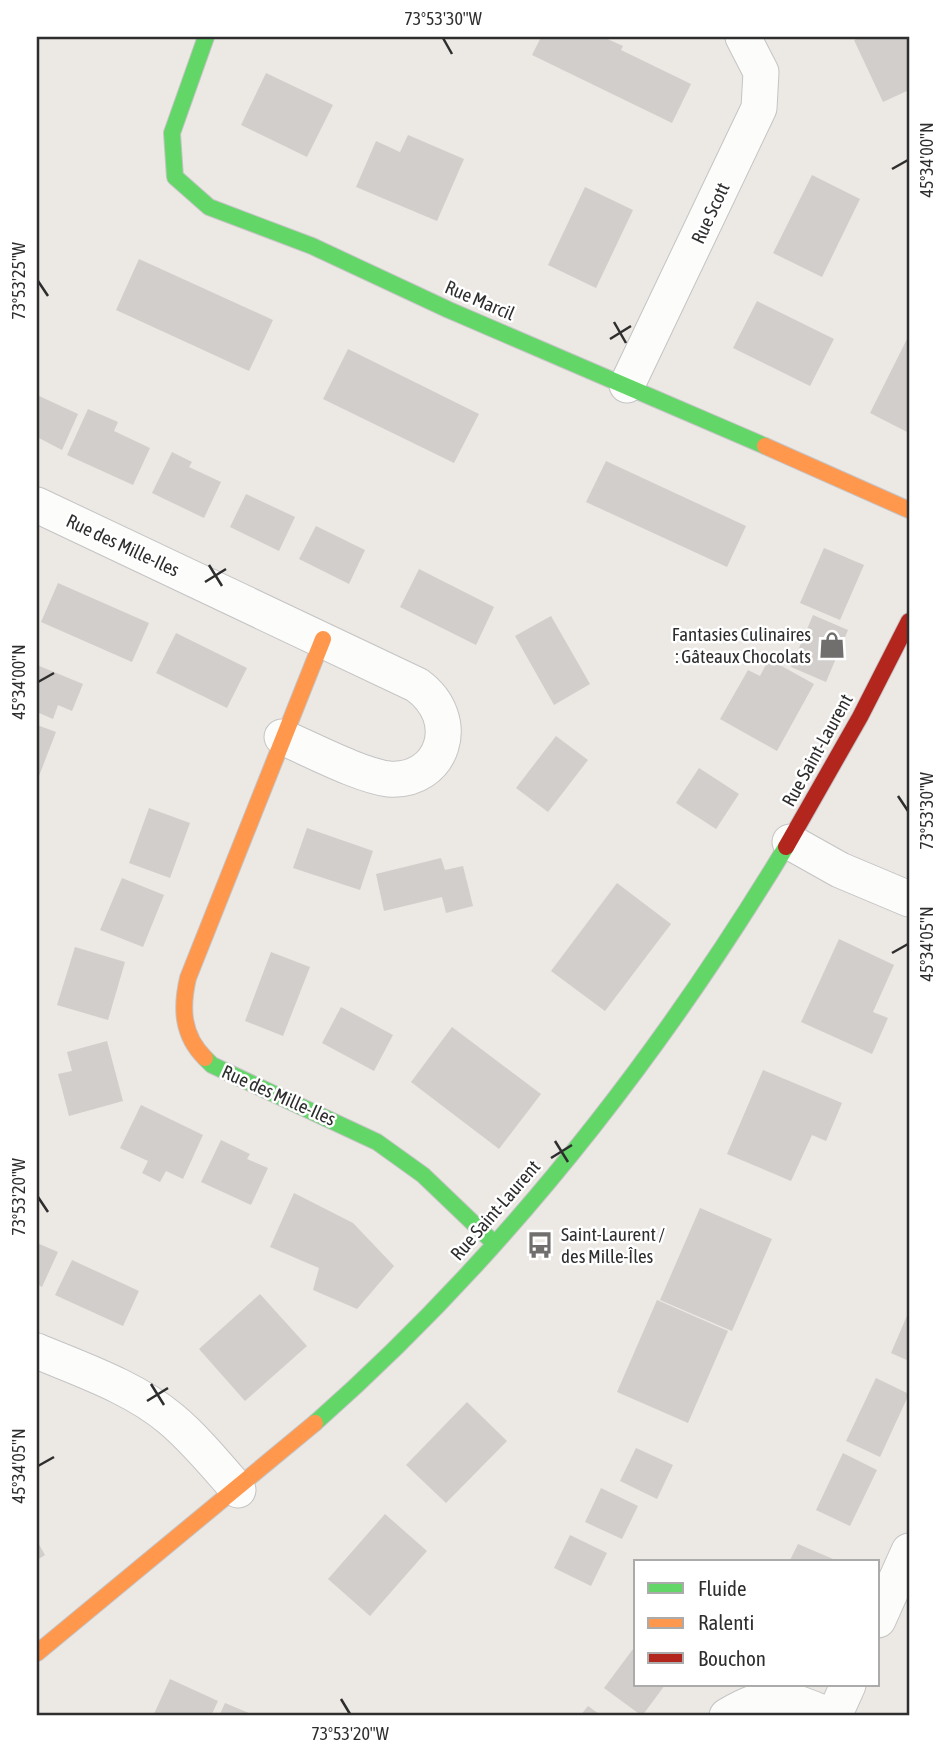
<svg xmlns="http://www.w3.org/2000/svg" width="946" height="1753" viewBox="0 0 946 1753" font-family="'Asap Condensed',sans-serif">
<style>
.building{fill:#d1cecb}
.lines{fill:none;stroke-linecap:round;stroke-linejoin:round}
.street-casing{stroke:#c5c4c5;stroke-width:37}
.fast-casing{stroke:#c5c4c5;stroke-width:18}
.slow-casing{stroke:#c5c4c5;stroke-width:18}
.jam-casing{stroke:#c5c4c5;stroke-width:18}
.street{stroke:#fcfcfb;stroke-width:35}
.fast{stroke:#63d668;stroke-width:16}
.slow{stroke:#ff974d;stroke-width:16}
.jam{stroke:#b3261e;stroke-width:16}
.ticks{fill:none;stroke:#2e2e2e;stroke-width:2.5}
.labels{text-anchor:middle;stroke-width:5;stroke-linejoin:round;paint-order:stroke}
.street-label{font-size:19px;fill:#2e2e2e;stroke:#fff}
.poi-label{font-size:19px;fill:#2e2e2e;stroke:#fff;text-anchor:end}
.neatline{fill:none;stroke:#2e2e2e;stroke-width:2.5}
.ticks-label{font-size:18px;text-anchor:middle;fill:#2e2e2e}
</style>
<rect width="100%" height="100%" fill="#ece8e4"/>
<path class="building" d="M 541,37 L 603,37 L 623,46 L 621,50 L 691,84 L 672,123 L 532,55 Z
M 862,37 L 909,37 L 909,90 L 883,102 L 854,40 Z
M 266,73 L 333,105 L 307,157 L 241,125 Z
M 408,135 L 464,159 L 437,221 L 356,187 L 376,141 L 400,152 Z
M 812,175 L 860,199 L 822,277 L 773,253 Z
M 585,187 L 633,210 L 596,288 L 548,265 Z
M 139,259 L 273,320 L 249,371 L 116,310 Z
M 757,301 L 834,339 L 810,386 L 733,348 Z
M 909,335 L 909,433 L 870,413 Z
M 348,349 L 479,414 L 454,463 L 323,399 Z
M 37,395 L 78,414 L 62,450 L 37,437 Z
M 88,409 L 118,422 L 114,431 L 150,448 L 133,485 L 67,455 Z
M 172,452 L 192,462 L 189,467 L 221,482 L 204,518 L 152,493 Z
M 606,461 L 746,526 L 727,567 L 586,502 Z
M 246,494 L 295,517 L 279,551 L 230,527 Z
M 316,526 L 365,550 L 349,584 L 299,559 Z
M 824,548 L 864,565 L 840,620 L 800,603 Z
M 419,569 L 494,607 L 476,645 L 400,607 Z
M 58,583 L 149,623 L 132,662 L 41,622 Z
M 813,615 L 848,630 L 826,682 L 791,667 Z
M 551,616 L 590,684 L 554,705 L 515,636 Z
M 176,633 L 247,668 L 227,708 L 156,673 Z
M 769,659 L 814,684 L 777,751 L 720,719 L 748,670 L 760,676 Z
M 37,665 L 83,684 L 72,711 L 58,705 L 53,719 L 37,712 Z
M 37,725 L 56,732 L 37,781 Z
M 556,736 L 588,760 L 548,812 L 516,788 Z
M 699,768 L 739,794 L 716,829 L 676,803 Z
M 149,808 L 190,823 L 170,878 L 129,863 Z
M 307,828 L 373,851 L 360,890 L 293,868 Z
M 441,858 L 445,870 L 463,866 L 473,906 L 446,913 L 442,897 L 384,911 L 376,874 Z
M 122,878 L 164,895 L 143,947 L 100,930 Z
M 617,883 L 671,924 L 605,1011 L 551,971 Z
M 839,939 L 894,965 L 873,1012 L 888,1018 L 872,1054 L 801,1022 Z
M 75,947 L 125,962 L 108,1020 L 57,1005 Z
M 271,952 L 310,967 L 283,1036 L 245,1021 Z
M 341,1007 L 393,1035 L 374,1071 L 322,1043 Z
M 452,1027 L 541,1094 L 499,1149 L 411,1082 Z
M 107,1041 L 123,1101 L 69,1116 L 58,1074 L 72,1071 L 67,1052 Z
M 763,1070 L 842,1103 L 826,1141 L 812,1135 L 791,1181 L 727,1154 Z
M 141,1105 L 203,1135 L 183,1179 L 166,1171 L 160,1182 L 142,1173 L 148,1161 L 120,1148 Z
M 221,1140 L 250,1154 L 247,1159 L 268,1168 L 251,1205 L 201,1182 Z
M 294,1193 L 353,1223 L 394,1266 L 357,1309 L 313,1290 L 319,1268 L 270,1247 Z
M 700,1208 L 772,1239 L 732,1331 L 660,1300 Z
M 37,1243 L 58,1252 L 42,1287 L 37,1284 Z
M 72,1260 L 139,1291 L 123,1326 L 55,1295 Z
M 260,1294 L 307,1346 L 245,1401 L 199,1349 Z
M 657,1300 L 728,1331 L 688,1423 L 617,1392 Z
M 909,1311 L 909,1361 L 891,1353 Z
M 876,1378 L 909,1394 L 880,1457 L 846,1441 Z
M 467,1402 L 507,1441 L 446,1503 L 406,1465 Z
M 636,1448 L 673,1465 L 657,1499 L 620,1481 Z
M 843,1453 L 877,1470 L 850,1526 L 816,1510 Z
M 601,1488 L 638,1506 L 622,1539 L 585,1522 Z
M 385,1514 L 427,1551 L 370,1616 L 328,1579 Z
M 570,1535 L 607,1553 L 591,1586 L 554,1568 Z
M 37,1541 L 45,1555 L 37,1560 Z
M 798,1544 L 840,1562 L 789,1562 Z
M 633,1649 L 636,1652 L 636,1685 L 665,1685 L 642,1716 L 604,1688 Z
M 170,1679 L 218,1701 L 211,1716 L 153,1716 Z
M 225,1703 L 256,1716 L 219,1716 Z
M 588,1706 L 602,1716 L 580,1716 Z"/>
<g class="lines">
<defs>
<path id="street" d="M 627,385 L 759,108 L 761,72 L 743,37
M 37,505 L 417,685 C 465,720 442,783 389,779 C 361,776 310,749 282,737
M 790,842 L 840,870 L 909,899
M 37,1351 C 82,1370 133,1387 171,1419 C 196,1440 216,1465 238,1490
M 878,1620 L 909,1551
M 727,1716 C 773,1689 785,1698 831,1716
M 834,1716 L 848,1685"/>
<path id="fast" d="M 206,37 L 172,133 L 175,177 L 209,207 L 312,246 L 449,310 L 765,446
M 205,1058 L 212,1065 L 377,1142 L 423,1175 L 494,1243
M 315,1423 C 502,1258 657,1060 786,847"/>
<path id="slow" d="M 765,446 L 909,510
M 205,1058 C 182,1035 181,1008 188,978 L 323,639
M 37,1653 L 315,1423"/>
<path id="jam" d="M 786,847 L 860,717 L 909,621"/>
</defs>
<use href="#street" class="street-casing"/>
<use href="#fast" class="fast-casing"/>
<use href="#slow" class="slow-casing"/>
<use href="#jam" class="jam-casing"/>
<use href="#street" class="street"/>
<use href="#fast" class="fast"/>
<use href="#slow" class="slow"/>
<use href="#jam" class="jam"/>
</g>
<path class="ticks" d="M 443,38 L 452,54M 892,169 L 908,160M 38,281 L 48,296M 614,322 L 626,343M 610,339 L 631,326M 209,565 L 222,586M 205,582 L 226,569M 38,682 L 54,673M 898,796 L 908,811M 892,953 L 908,944M 555,1141 L 568,1162M 551,1158 L 572,1145M 38,1197 L 48,1212M 151,1384 L 164,1405M 147,1401 L 168,1388M 38,1466 L 54,1457M 341,1699 L 350,1714"/>
<defs>
<symbol id="shop-bare" viewBox="-9 -9 18 18"><path d="M-5-2.5h2.3a2.7 3.5 0 0 1 5.4 0H5L5.5 6h-11ZM-1.5-2.5h3a1.5 2.3 0 0 0-3 0Z" fill="#706f6e" stroke="#fff" stroke-width="2.5" paint-order="stroke"/></symbol>
<symbol id="bus-bare" viewBox="-9 -9 18 18"><path d="M-5-6H5V4H4V6H2V4H-2V6H-4V4H-5ZM-3.5-4V0h7V-4ZM-3.5 1.2v1.5H-2V1.2ZM2 1.2v1.5H3.5V1.2Z" fill="#706f6e" stroke="#fff" stroke-width="2.5" paint-order="stroke"/></symbol>
</defs>
<g fill-rule="evenodd">
<use href="#shop-bare" x="813" y="626" width="38" height="38"/>
<use href="#bus-bare" x="521" y="1226" width="38" height="38"/>
</g>
<g class="labels">
<g class="street-label">
<text transform="translate(710 213) rotate(-65)" y="7">Rue Scott</text>
<text transform="translate(480 300) rotate(23)" y="7">Rue Marcil</text>
<text transform="translate(123 545) rotate(25)" y="7">Rue des Mille-Iles</text>
<text transform="translate(817 750) rotate(-61)" y="7">Rue Saint-Laurent</text>
<text transform="translate(279 1095) rotate(24)" y="7">Rue des Mille-Iles</text>
<text transform="translate(495 1210) rotate(-49)" y="7">Rue Saint-Laurent</text>
</g>
<g class="poi-label">
<text x="811" y="641">Fantasies Culinaires<tspan x="811" dy="22">: Gâteaux Chocolats</tspan></text>
<text x="561" y="1241" text-anchor="start">Saint-Laurent /<tspan x="561" dy="22">des Mille-Îles</tspan></text>
</g>
</g>
<rect width="946" height="1753" fill="none" stroke="#ffffff" stroke-width="77"/>
<rect x="634" y="1560" width="245" height="126" fill="#ffffff" stroke="#ababab" stroke-width="2"/>
<rect x="648" y="1583" width="35" height="10" fill="#63d668" stroke="#ababab" stroke-width="2"/>
<text x="698" y="1596" font-size="21" fill="#2e2e2e">Fluide</text>
<rect x="648" y="1618" width="35" height="10" fill="#ff974d" stroke="#ababab" stroke-width="2"/>
<text x="698" y="1630" font-size="21" fill="#2e2e2e">Ralenti</text>
<rect x="648" y="1653" width="35" height="10" fill="#b3261e" stroke="#ababab" stroke-width="2"/>
<text x="698" y="1666" font-size="21" fill="#2e2e2e">Bouchon</text>
<rect x="38" y="38" width="870" height="1676" class="neatline"/>
<g class="ticks-label">
<text x="443" y="25">73°53'30"W</text>
<text transform="translate(927 160) rotate(-90)" y="6">45°34'00"N</text>
<text transform="translate(19 281) rotate(-90)" y="6">73°53'25"W</text>
<text transform="translate(19 682) rotate(-90)" y="6">45°34'00"N</text>
<text transform="translate(927 811) rotate(-90)" y="6">73°53'30"W</text>
<text transform="translate(927 944) rotate(-90)" y="6">45°34'05"N</text>
<text transform="translate(19 1197) rotate(-90)" y="6">73°53'20"W</text>
<text transform="translate(19 1466) rotate(-90)" y="6">45°34'05"N</text>
<text x="350" y="1740">73°53'20"W</text>
</g>
</svg>
